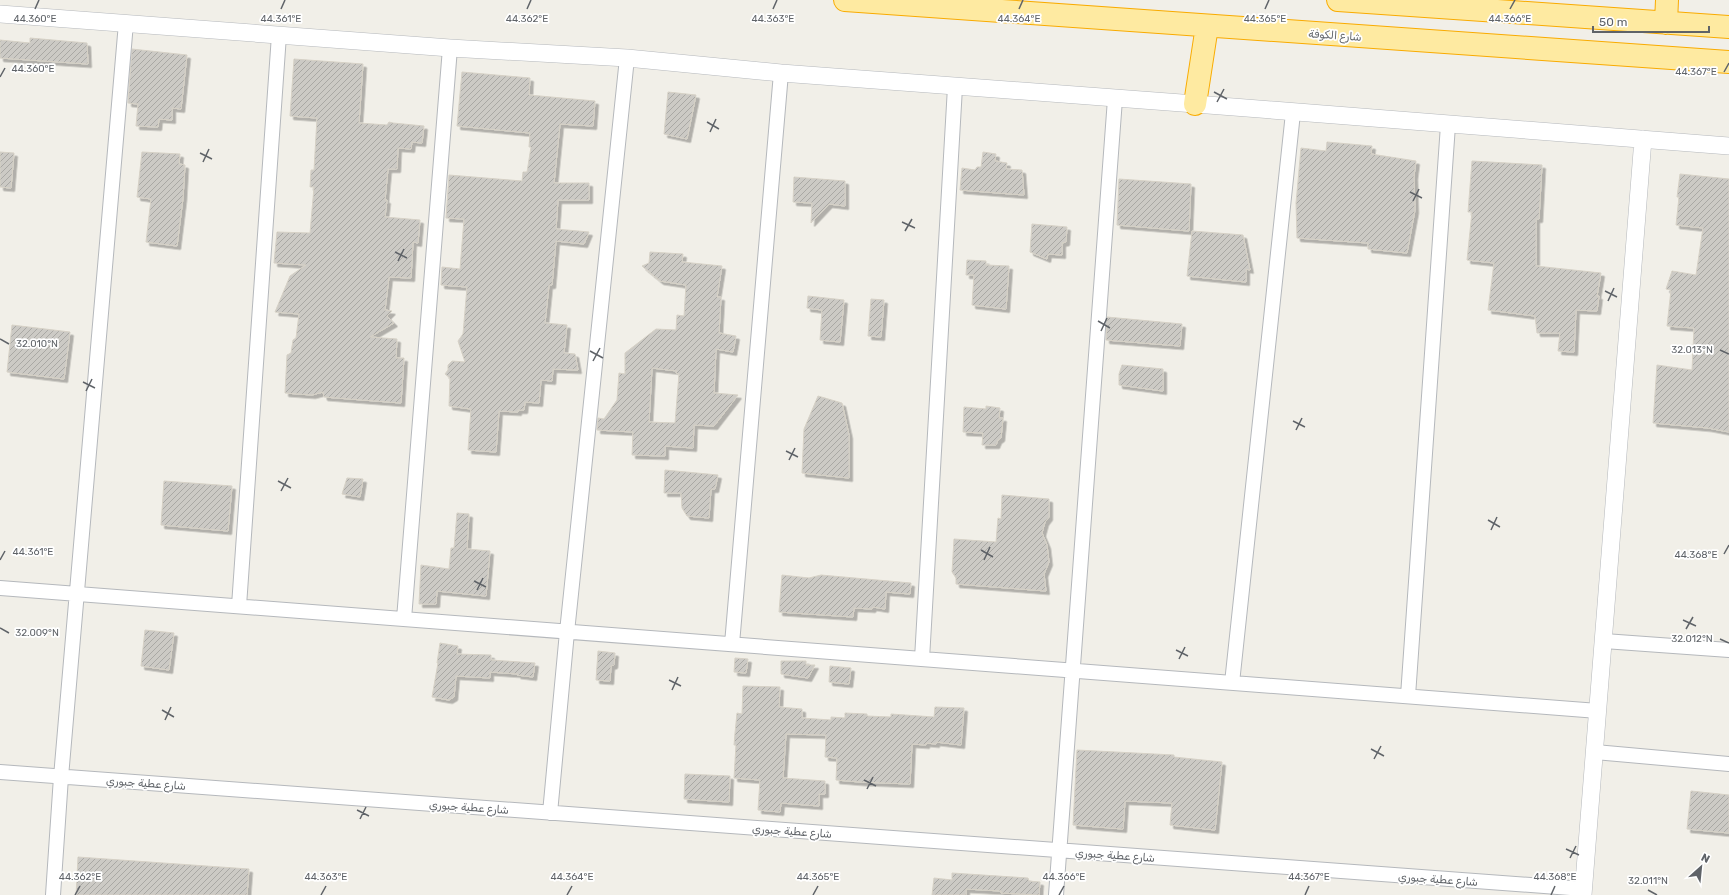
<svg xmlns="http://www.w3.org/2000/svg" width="1729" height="895" viewBox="0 0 1729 895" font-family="Rubik,'Noto Naskh Arabic',sans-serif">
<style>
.building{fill:url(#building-hatch);stroke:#d6d1c6;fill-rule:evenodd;filter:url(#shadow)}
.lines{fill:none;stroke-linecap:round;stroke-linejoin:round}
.minor-casing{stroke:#b5b8bc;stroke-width:16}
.tertiary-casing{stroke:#b5b8bc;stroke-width:18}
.trunk-casing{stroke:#f9ab00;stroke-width:24}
.minor{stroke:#fff;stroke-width:14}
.tertiary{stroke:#fff;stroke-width:17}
.trunk{stroke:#feeaa1;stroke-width:22}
.ticks{fill:none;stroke:#5f6368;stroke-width:1.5}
.labels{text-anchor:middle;stroke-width:3.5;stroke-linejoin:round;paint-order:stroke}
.street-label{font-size:11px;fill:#5f6368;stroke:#fff}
.ticks-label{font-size:10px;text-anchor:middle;fill:#5f6368;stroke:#fff;stroke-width:3.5;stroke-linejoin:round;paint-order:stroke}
</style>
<defs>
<pattern id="building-hatch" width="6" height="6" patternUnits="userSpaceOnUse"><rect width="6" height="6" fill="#cccac5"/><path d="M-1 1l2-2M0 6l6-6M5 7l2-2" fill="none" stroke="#a9a8a4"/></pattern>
<filter id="shadow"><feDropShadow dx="3.5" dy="3.5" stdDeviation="0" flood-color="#0004"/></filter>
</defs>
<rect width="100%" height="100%" fill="#f1efe8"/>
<path class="building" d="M 30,38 L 87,43 L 88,64 L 0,58 L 0,40 L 30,43 Z
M 132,49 L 187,55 L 181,109 L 172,108 L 172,120 L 159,119 L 158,127 L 136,126 L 138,104 L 128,103 Z
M 294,59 L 363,64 L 359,123 L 387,125 L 389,122 L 393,123 L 424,126 L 422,143 L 412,142 L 411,149 L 398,148 L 397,169 L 388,169 L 385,200 L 387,200 L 385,217 L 420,220 L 418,243 L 413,242 L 411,278 L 389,277 L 385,310 L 392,311 L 387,316 L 394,323 L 370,337 L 397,339 L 396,358 L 404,358 L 401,403 L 324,397 L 323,392 L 312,395 L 285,393 L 287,355 L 291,353 L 293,340 L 296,338 L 299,314 L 275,312 L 290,276 L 306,265 L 274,263 L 277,232 L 310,233 L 314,187 L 310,187 L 311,170 L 314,170 L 317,118 L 290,116 Z
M 462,72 L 530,78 L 529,95 L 595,101 L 593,126 L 560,124 L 554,183 L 589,183 L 589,200 L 558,200 L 556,229 L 589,232 L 584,244 L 556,241 L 552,285 L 549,285 L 545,323 L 567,325 L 564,353 L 575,354 L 578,370 L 553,369 L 552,381 L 541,380 L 539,403 L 525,402 L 524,410 L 518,410 L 518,412 L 499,411 L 496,452 L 468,450 L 471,409 L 449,406 L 450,378 L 445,374 L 448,370 L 448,365 L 452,361 L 465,362 L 458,341 L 463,334 L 467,287 L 441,285 L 442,267 L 460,269 L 464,219 L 446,218 L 449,175 L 522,181 L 523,172 L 527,172 L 531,147 L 529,147 L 530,133 L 457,126 Z
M 668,92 L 696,95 L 687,139 L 664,134 Z
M 1327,142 L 1372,146 L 1371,154 L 1416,161 L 1414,176 L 1415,210 L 1407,253 L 1368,249 L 1368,243 L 1297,238 L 1296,203 L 1301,148 L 1326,151 Z
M 0,152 L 14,153 L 11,188 L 0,187 Z
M 142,152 L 180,154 L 179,164 L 185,165 L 183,198 L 177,246 L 146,242 L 151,199 L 137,197 Z
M 983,152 L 996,154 L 995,161 L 1007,163 L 1006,169 L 1022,170 L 1024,195 L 960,190 L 962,168 L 975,170 L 977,167 L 981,167 Z
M 1472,161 L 1542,165 L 1539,219 L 1536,219 L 1536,266 L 1601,273 L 1597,296 L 1599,296 L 1597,311 L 1576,310 L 1574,352 L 1558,351 L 1560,333 L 1537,333 L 1535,316 L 1488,310 L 1494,263 L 1467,260 L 1472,212 L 1468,212 Z
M 1680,174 L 1729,179 L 1729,432 L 1708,428 L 1653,423 L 1657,365 L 1692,370 L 1694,328 L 1667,326 L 1671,290 L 1666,289 L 1672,271 L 1696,275 L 1703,228 L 1676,225 L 1679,197 L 1677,197 Z
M 794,177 L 845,181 L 845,206 L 829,204 L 811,223 L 812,203 L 793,202 Z
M 1119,179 L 1191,184 L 1189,231 L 1117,225 Z
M 1032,224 L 1067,227 L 1066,242 L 1062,243 L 1062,255 L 1048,254 L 1047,259 L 1030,252 Z
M 1192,231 L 1243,235 L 1250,270 L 1246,269 L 1246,282 L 1187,276 Z
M 650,252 L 683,254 L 682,262 L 722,266 L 717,297 L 721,297 L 719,333 L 736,336 L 733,352 L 716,349 L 714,393 L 738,395 L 714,426 L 694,425 L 693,448 L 665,446 L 665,456 L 632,455 L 633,432 L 597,430 L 598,418 L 604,419 L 617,400 L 619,373 L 625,374 L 625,353 L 656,329 L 676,330 L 677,315 L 684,316 L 686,285 L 660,281 L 642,266 L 649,263 ZM 652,368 L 677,371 L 676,373 L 679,374 L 675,423 L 649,422 Z
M 967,260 L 986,261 L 986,265 L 1009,266 L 1006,309 L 972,305 L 974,275 L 966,275 Z
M 808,296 L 844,300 L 840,342 L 820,340 L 822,310 L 807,308 Z
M 871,299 L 884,300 L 881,337 L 868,336 Z
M 1107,317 L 1182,324 L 1180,346 L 1106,340 Z
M 12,325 L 70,332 L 64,379 L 7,372 Z
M 1122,365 L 1163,369 L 1163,391 L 1119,385 L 1119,374 Z
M 818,396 L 842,403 L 849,435 L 849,478 L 802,473 L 804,429 Z
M 986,406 L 1000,408 L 999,418 L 1003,418 L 1001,438 L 998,440 L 996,445 L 982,445 L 983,433 L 963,432 L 964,407 L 986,409 Z
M 665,470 L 718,475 L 715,489 L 711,489 L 709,518 L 687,516 L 682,508 L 681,493 L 664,493 Z
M 347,478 L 363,479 L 360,497 L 342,494 Z
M 164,481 L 232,486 L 228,531 L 161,525 Z
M 1002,495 L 1049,499 L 1049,517 L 1045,522 L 1042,533 L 1047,545 L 1049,562 L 1044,574 L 1046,591 L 956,584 L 956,578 L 952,572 L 954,539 L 996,542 L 998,518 L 1001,519 Z
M 457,513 L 469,514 L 467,549 L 490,551 L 486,596 L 437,591 L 436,604 L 419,604 L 421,565 L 449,569 L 451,548 L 454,548 Z
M 782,575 L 809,578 L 821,575 L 911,583 L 910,594 L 886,592 L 885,609 L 873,607 L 872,609 L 854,608 L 853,617 L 779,612 Z
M 145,630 L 174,633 L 169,670 L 141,666 Z
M 440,643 L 458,646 L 457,654 L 491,655 L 491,660 L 535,663 L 533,677 L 517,675 L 518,674 L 490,672 L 490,678 L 456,676 L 454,697 L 449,700 L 432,697 L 438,663 L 437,663 Z
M 598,651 L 615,653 L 614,665 L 611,666 L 610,681 L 596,680 Z
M 735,658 L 748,659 L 746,673 L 734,672 Z
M 781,661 L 806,661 L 806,665 L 815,665 L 808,678 L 781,674 Z
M 830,666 L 851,668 L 849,684 L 829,682 Z
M 743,686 L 780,687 L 779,707 L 802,709 L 802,718 L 831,720 L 831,717 L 845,718 L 845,713 L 867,714 L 867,716 L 891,717 L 891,714 L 934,717 L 935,707 L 964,708 L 961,745 L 936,742 L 936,744 L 926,743 L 926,745 L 912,744 L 910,784 L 860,782 L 836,780 L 837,758 L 825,757 L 826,735 L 786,734 L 783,778 L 825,781 L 825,794 L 819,794 L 819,806 L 781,803 L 780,812 L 758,810 L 760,780 L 734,778 L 736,745 L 734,745 L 735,733 L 737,713 L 742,714 Z
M 1077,750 L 1174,755 L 1174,757 L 1222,762 L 1215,830 L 1170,825 L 1172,803 L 1125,801 L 1123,829 L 1073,825 Z
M 685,774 L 730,776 L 729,802 L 684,799 Z
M 1691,791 L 1729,795 L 1729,833 L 1687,829 Z
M 78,857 L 249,869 L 247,895 L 76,895 Z
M 952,873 L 1028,878 L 1029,881 L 1040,882 L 1039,895 L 1001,893 L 1001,891 L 966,889 L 966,895 L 932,895 L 934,878 L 952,880 Z"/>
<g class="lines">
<defs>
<path id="minor" d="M 0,588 L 1598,711
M 239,606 L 279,35
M 404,619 L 450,48
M 1604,641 L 1729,650
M 732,644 L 781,73
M 922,659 L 955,87
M 1232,683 L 1293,113
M 1408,696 L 1448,125
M 1595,752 L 1729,764
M 0,772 L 1584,889
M 550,813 L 567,632 L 627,58
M 53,895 L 61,777 L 126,23
M 1056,895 L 1115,99"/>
<path id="tertiary" d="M 0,14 L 450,48 L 627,58 L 781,73 L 1195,104 L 1729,146
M 1583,895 L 1643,139"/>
<path id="trunk" d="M 845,0 L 1729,62
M 1338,0 L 1729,27
M 1666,23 L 1667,0
M 1195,104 L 1207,26"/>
</defs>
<use href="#minor" class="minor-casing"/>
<use href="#tertiary" class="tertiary-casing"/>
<use href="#trunk" class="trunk-casing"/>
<use href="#minor" class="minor"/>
<use href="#tertiary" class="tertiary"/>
<use href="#trunk" class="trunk"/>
</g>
<path class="ticks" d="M 35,9 L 39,0M 281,9 L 285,0M 527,9 L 531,0M 773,9 L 777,0M 1019,9 L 1023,0M 1265,9 L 1269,0M 1510,9 L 1515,0M 1724,72 L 1729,63M 0,77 L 5,68M 1214,92 L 1227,99M 1217,102 L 1224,89M 707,122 L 719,129M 710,132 L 716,119M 200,153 L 212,159M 203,162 L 209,149M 1410,192 L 1422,198M 1413,201 L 1419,189M 902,222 L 915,228M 905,231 L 912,219M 395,252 L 407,258M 398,261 L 404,249M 1605,291 L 1617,297M 1608,301 L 1614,288M 1098,321 L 1110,328M 1101,331 L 1107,318M 0,339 L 9,344M 1720,350 L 1729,354M 590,351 L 603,358M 593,361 L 600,348M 83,382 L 95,388M 86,391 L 92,379M 1293,421 L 1305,427M 1296,430 L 1302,418M 786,451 L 798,457M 789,460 L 795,448M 278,481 L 291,488M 281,491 L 288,478M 1488,520 L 1500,527M 1491,530 L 1497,517M 981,550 L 993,557M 1724,554 L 1729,545M 0,560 L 5,551M 984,560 L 990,547M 474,581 L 486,587M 477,590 L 483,578M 1683,620 L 1696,626M 0,628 L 9,633M 1686,629 L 1693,617M 1720,639 L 1729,643M 1176,650 L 1188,656M 1179,659 L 1185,647M 669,680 L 681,686M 672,690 L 678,677M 162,710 L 174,717M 165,720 L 171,707M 1371,749 L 1384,756M 1374,759 L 1381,746M 864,780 L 876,786M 867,789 L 873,777M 357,810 L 369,816M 360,819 L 366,807M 1566,849 L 1579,855M 1570,858 L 1576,846M 1648,890 L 1657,895M 75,895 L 80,886M 321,895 L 326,886M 567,895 L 572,886M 813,895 L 818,886M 1059,895 L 1064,886M 1305,895 L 1309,886M 1551,895 L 1555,886"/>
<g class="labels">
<g class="street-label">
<text transform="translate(1335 35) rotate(4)" y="4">شارع الكوفة</text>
<text transform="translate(146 783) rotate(4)" y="4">شارع عطية جبوري</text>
<text transform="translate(469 807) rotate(4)" y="4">شارع عطية جبوري</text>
<text transform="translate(792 831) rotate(4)" y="4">شارع عطية جبوري</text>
<text transform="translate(1115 855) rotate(4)" y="4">شارع عطية جبوري</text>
<text transform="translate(1438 879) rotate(4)" y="4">شارع عطية جبوري</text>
</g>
</g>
<g class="ticks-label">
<text x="35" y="22">44.360°E</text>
<text x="281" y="22">44.361°E</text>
<text x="527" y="22">44.362°E</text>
<text x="773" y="22">44.363°E</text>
<text x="1019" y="22">44.364°E</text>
<text x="1265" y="22">44.365°E</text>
<text x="1510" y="22">44.366°E</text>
<text x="33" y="72">44.360°E</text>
<text x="1696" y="75">44.367°E</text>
<text x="37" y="347">32.010°N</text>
<text x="1692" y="353">32.013°N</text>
<text x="33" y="555">44.361°E</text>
<text x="1696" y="558">44.368°E</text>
<text x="37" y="636">32.009°N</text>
<text x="1692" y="642">32.012°N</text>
<text x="80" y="880">44.362°E</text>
<text x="326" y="880">44.363°E</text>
<text x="572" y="880">44.364°E</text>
<text x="818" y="880">44.365°E</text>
<text x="1064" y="880">44.366°E</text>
<text x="1309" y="880">44.367°E</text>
<text x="1555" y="880">44.368°E</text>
<text x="1648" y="884">32.011°N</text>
</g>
<g transform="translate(1701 867) rotate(27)" stroke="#ffffff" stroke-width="3" paint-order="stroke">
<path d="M0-3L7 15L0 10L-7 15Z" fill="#5f6368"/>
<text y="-6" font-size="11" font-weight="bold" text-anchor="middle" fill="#5f6368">N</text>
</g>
<path d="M1593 26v6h116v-6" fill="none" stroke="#5f6368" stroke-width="2"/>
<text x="1599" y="26" font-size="12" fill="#5f6368" stroke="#ffffff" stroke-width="3" paint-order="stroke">50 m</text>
</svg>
